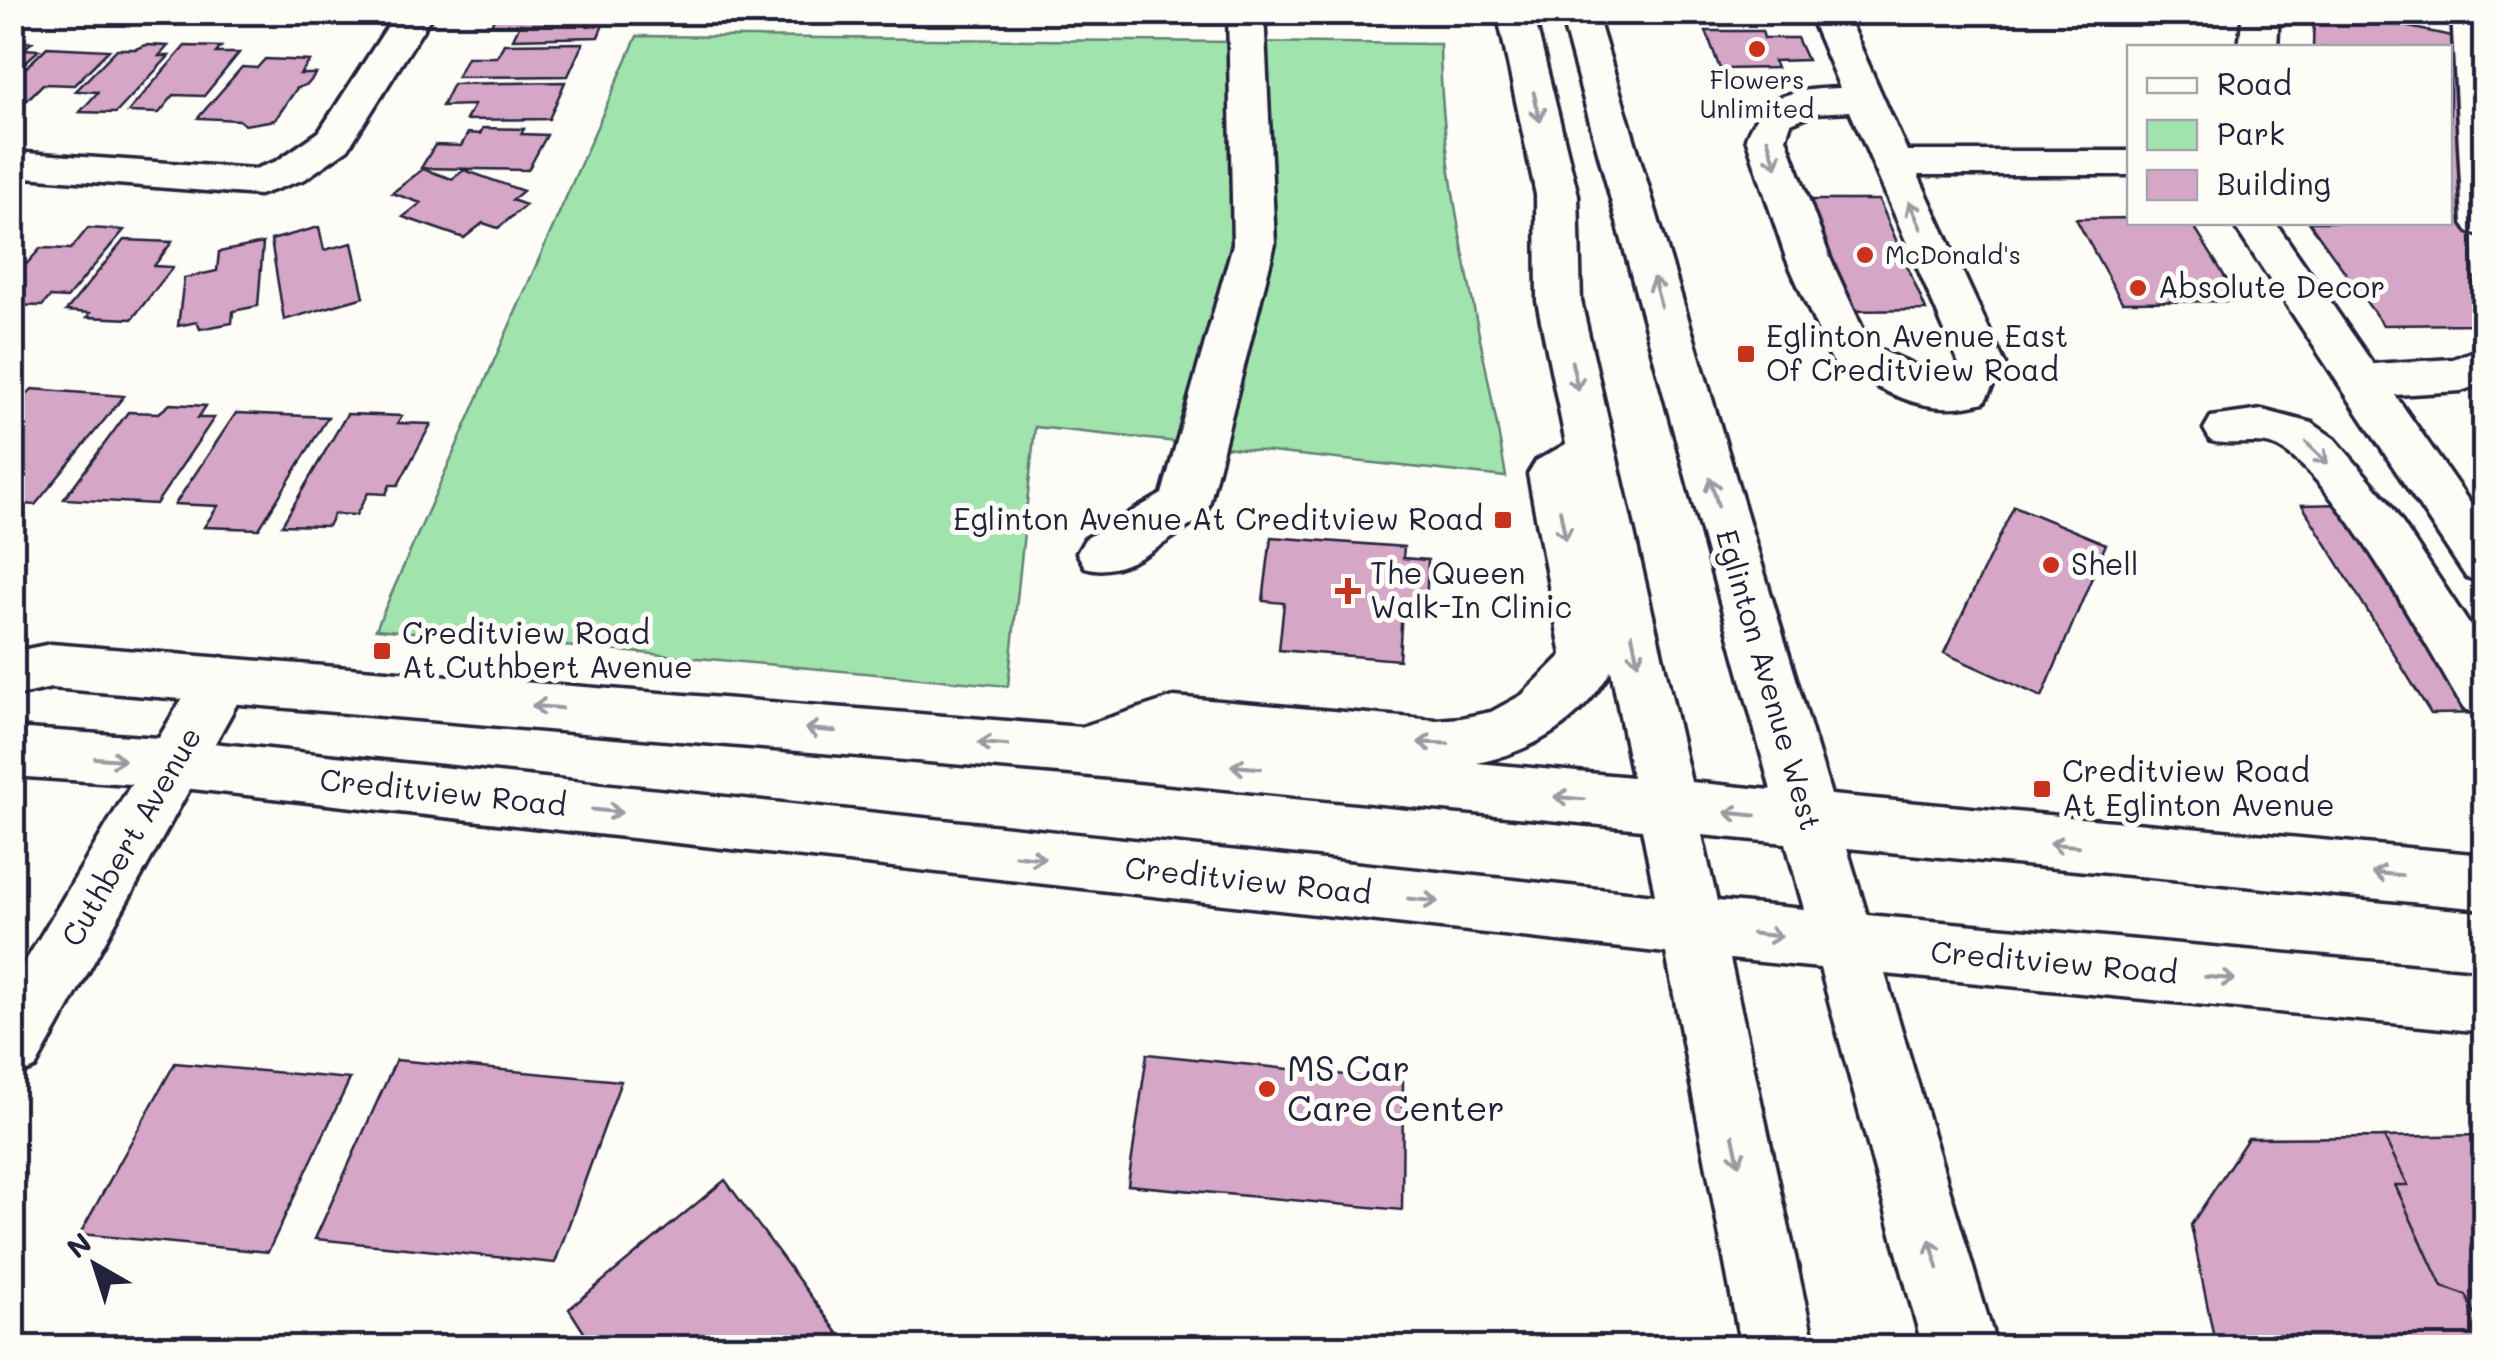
<svg xmlns="http://www.w3.org/2000/svg" width="2497" height="1360" viewBox="0 0 2497 1360" font-family="Mali,sans-serif">
<style>
.green{fill:#a1e3ad;stroke:#628274;stroke-width:2.5}
.building{fill:#d6a6c6;stroke:#22223b;stroke-width:2.5}
.lines{fill:none;stroke-linecap:round;stroke-linejoin:round}
.minor-casing{stroke:#22223b;stroke-width:7}
.major-casing{stroke:#22223b;stroke-width:7}
.minor{fill:#fdfcf7;fill-rule:evenodd}
.major{fill:#fdfcf7;fill-rule:evenodd}
.oneway{stroke:#9a9aa2}
.poi-dot{fill:#c8321e;stroke:#fdfcf7;stroke-width:4}
.labels{text-anchor:middle;stroke-width:10;stroke-linejoin:round;paint-order:stroke}
.far-poi-label{font-size:25px;fill:#22223b;stroke:#fdfcf7}
.poi-label{font-size:30px;fill:#22223b;stroke:#fdfcf7;text-anchor:start}
.street-label{font-size:30px;fill:#22223b;stroke:#fdfcf7}
.near-poi-label{font-size:35px;fill:#22223b;stroke:#fdfcf7;text-anchor:start}
</style>
<rect width="100%" height="100%" fill="#fdfcf7"/>
<filter id="ink" filterUnits="userSpaceOnUse"><feTurbulence type="fractalNoise" baseFrequency=".01" numOctaves="2"/><feDisplacementMap in="SourceGraphic" scale="20" xChannelSelector="R" yChannelSelector="G"/><feConvolveMatrix kernelMatrix="1 2 1 2 8 2 1 2 1" color-interpolation-filters="sRGB"/></filter>
<g filter="url(#ink)">
<path class="green" d="M 637,36 L 1440,44 C 1441,190 1483,333 1506,477 L 1035,427 L 1008,686 L 376,629 Z"/>
<path class="building" d="M 497,12 L 608,12 L 598,37 L 513,39 L 520,24 L 491,25 Z
M 2314,12 L 2338,12 L 2461,38 L 2476,324 L 2383,325 L 2309,222 L 2450,222 L 2450,48 L 2313,48 Z
M 1706,31 L 1762,31 L 1764,38 L 1797,38 L 1807,60 L 1774,61 L 1777,68 L 1720,69 Z
M 12,41 L 32,42 L 24,49 L 39,50 L 12,74 Z
M 583,43 L 568,76 L 457,77 L 467,57 L 497,57 L 504,44 Z
M 145,45 L 168,46 L 159,56 L 169,56 L 116,113 L 80,112 L 98,92 L 76,91 L 117,49 L 136,49 Z
M 185,46 L 221,47 L 216,53 L 239,53 L 204,96 L 174,95 L 159,113 L 128,112 Z
M 47,47 L 109,50 L 74,85 L 43,84 L 23,104 L 12,103 L 12,81 Z
M 265,59 L 310,61 L 300,74 L 316,74 L 308,84 L 297,88 L 275,120 L 245,125 L 239,120 L 198,118 L 242,67 L 257,68 Z
M 565,82 L 549,119 L 466,120 L 474,105 L 442,106 L 453,84 Z
M 483,128 L 524,129 L 521,134 L 547,135 L 528,170 L 421,168 L 435,145 L 461,146 L 468,133 L 480,134 Z
M 423,169 L 452,179 L 464,170 L 523,191 L 512,200 L 526,205 L 498,228 L 483,223 L 464,238 L 403,217 L 421,203 L 392,193 Z
M 1806,200 L 1879,200 L 1926,310 L 1848,311 Z
M 2130,218 L 2130,222 L 2191,222 L 2240,301 L 2122,302 L 2076,219 Z
M 319,227 L 324,250 L 352,243 L 364,297 L 284,320 L 271,240 Z
M 88,228 L 124,230 L 67,298 L 50,297 L 42,306 L 15,305 L 18,301 L 12,301 L 12,280 L 41,248 L 71,249 Z
M 124,240 L 172,242 L 154,266 L 173,267 L 132,319 L 87,317 L 90,313 L 66,311 Z
M 263,243 L 258,306 L 233,311 L 232,323 L 200,329 L 197,322 L 178,326 L 184,278 L 217,271 L 219,252 Z
M 32,389 L 124,396 L 35,505 L 12,503 L 12,411 Z
M 170,404 L 206,406 L 198,418 L 214,418 L 156,504 L 64,499 L 128,412 L 159,413 Z
M 236,413 L 328,417 L 259,529 L 204,527 L 218,506 L 175,504 Z
M 347,414 L 402,416 L 398,423 L 431,424 L 398,485 L 390,485 L 386,494 L 368,493 L 356,515 L 334,514 L 328,526 L 282,525 Z
M 2390,503 L 2484,646 L 2484,713 L 2431,714 L 2302,505 Z
M 2014,506 L 2106,544 L 2042,697 L 1944,653 Z
M 1271,537 L 1404,547 L 1403,558 L 1428,560 L 1426,610 L 1402,608 L 1399,660 L 1279,650 L 1284,603 L 1263,601 Z
M 1147,1054 L 1403,1081 L 1402,1210 L 1128,1185 Z
M 396,1060 L 621,1081 L 555,1263 L 315,1239 Z
M 175,1063 L 350,1079 L 268,1252 L 80,1234 Z
M 2484,1135 L 2484,1333 L 2466,1295 L 2442,1287 L 2395,1185 L 2408,1185 L 2384,1137 Z
M 2384,1137 L 2408,1185 L 2395,1185 L 2442,1287 L 2466,1295 L 2484,1333 L 2484,1348 L 2216,1348 L 2191,1225 L 2248,1138 Z
M 725,1180 L 849,1348 L 594,1348 L 569,1309 Z"/>
<g class="lines">
<defs>
<path id="minor" d="M 397,12 L 434,12 L 348,149 L 305,179 L 259,195 L 12,176 L 12,152 L 255,169 L 277,161 L 319,132 Z
M 1228,12 L 1264,12 L 1275,244 L 1209,505 L 1202,518 C 1168,538 1124,580 1085,567 L 1077,553 L 1085,539 L 1162,494 L 1233,244 Z
M 1808,12 L 1845,12 L 1907,151 L 2130,151 L 2130,175 L 1918,175 L 2005,364 L 1984,402 C 1924,419 1888,391 1836,366 L 1829,355 L 1786,258 L 1746,138 C 1764,92 1794,90 1840,88 ZM 1850,111 L 1959,364 L 1952,375 L 1938,376 L 1870,345 L 1830,258 L 1786,138 L 1791,123 L 1815,113 Z
M 2243,12 L 2279,12 L 2277,48 L 2239,48 Z
M 2452,12 L 2484,12 L 2484,236 L 2469,232 L 2463,223 Z
M 2232,222 L 2275,222 L 2373,364 L 2453,359 L 2484,347 L 2484,383 L 2461,391 L 2395,395 L 2484,523 L 2484,583 L 2466,577 Z
M 2262,410 L 2312,423 L 2335,439 L 2387,500 L 2484,647 L 2484,716 L 2464,709 C 2426,646 2339,481 2279,448 C 2260,438 2232,447 2211,441 L 2204,429 L 2211,417 Z
M 222,657 L 241,664 L 250,680 L 35,1068 L 12,1077 L 12,984 L 203,664 Z"/>
<path id="major" d="M 1497,12 L 1533,12 L 1578,195 L 1581,301 L 1691,782 L 1771,790 L 1560,12 L 1596,12 L 1831,795 L 2484,855 L 2484,909 L 1847,848 L 1867,915 L 2484,972 L 2484,1032 L 1885,974 L 1997,1348 L 1923,1348 L 1820,968 L 1730,959 L 1815,1348 L 1741,1348 L 1666,953 L 174,787 L 12,776 L 12,728 L 174,739 L 1655,895 L 1642,829 L 1070,774 L 51,688 L 12,697 L 12,652 L 51,644 L 1081,727 L 1174,697 L 1436,720 L 1461,718 L 1491,712 L 1522,695 L 1562,655 L 1528,474 L 1536,461 L 1566,444 L 1537,301 L 1536,195 ZM 1611,670 L 1632,777 L 1477,763 C 1534,751 1582,721 1611,670 ZM 1702,835 L 1786,843 L 1804,909 L 1717,901 Z"/>
</defs>
<use href="#minor" class="minor-casing"/>
<use href="#major" class="major-casing"/>
<use href="#minor" class="minor"/>
<use href="#major" class="major"/>
</g>
<defs><path id="oneway-shaft" d="M-6 0H5M1.5-3L5.5 0L1.5 3" fill="none" stroke-width="1.6" stroke-linecap="round" stroke-linejoin="round" transform="scale(2.5)"/></defs>
<g class="oneway">
<use href="#oneway-shaft" transform="translate(1537 107) rotate(77)"/>
<use href="#oneway-shaft" transform="translate(1772 153) rotate(72)"/>
<use href="#oneway-shaft" transform="translate(1915 215) rotate(-114)"/>
<use href="#oneway-shaft" transform="translate(1657 292) rotate(-105)"/>
<use href="#oneway-shaft" transform="translate(1575 376) rotate(77)"/>
<use href="#oneway-shaft" transform="translate(2317 453) rotate(44)"/>
<use href="#oneway-shaft" transform="translate(1714 492) rotate(-106)"/>
<use href="#oneway-shaft" transform="translate(1563 525) rotate(79)"/>
<use href="#oneway-shaft" transform="translate(1635 649) rotate(78)"/>
<use href="#oneway-shaft" transform="translate(547 707) rotate(-175)"/>
<use href="#oneway-shaft" transform="translate(820 730) rotate(-175)"/>
<use href="#oneway-shaft" transform="translate(1433 743) rotate(-178)"/>
<use href="#oneway-shaft" transform="translate(993 744) rotate(-175)"/>
<use href="#oneway-shaft" transform="translate(110 759) rotate(4)"/>
<use href="#oneway-shaft" transform="translate(1246 767) rotate(-175)"/>
<use href="#oneway-shaft" transform="translate(1569 798) rotate(-175)"/>
<use href="#oneway-shaft" transform="translate(607 811) rotate(6)"/>
<use href="#oneway-shaft" transform="translate(1740 814) rotate(-174)"/>
<use href="#oneway-shaft" transform="translate(2064 845) rotate(-175)"/>
<use href="#oneway-shaft" transform="translate(1030 857) rotate(6)"/>
<use href="#oneway-shaft" transform="translate(2387 874) rotate(-175)"/>
<use href="#oneway-shaft" transform="translate(1423 900) rotate(6)"/>
<use href="#oneway-shaft" transform="translate(1767 935) rotate(6)"/>
<use href="#oneway-shaft" transform="translate(2220 978) rotate(5)"/>
<use href="#oneway-shaft" transform="translate(1736 1150) rotate(78)"/>
<use href="#oneway-shaft" transform="translate(1934 1254) rotate(-106)"/>
</g>
</g>
<g class="poi-dot">
<circle cx="1757" cy="49" r="10"/>
<circle cx="1865" cy="255" r="10"/>
<circle cx="2138" cy="288" r="10"/>
<rect x="1736" y="344" width="20" height="20" rx="5"/>
<rect x="1493" y="510" width="20" height="20" rx="5"/>
<circle cx="2051" cy="565" r="10"/>
<path d="M1343 576h10v10h10v10h-10v10h-10v-10h-10v-10h10z"/>
<rect x="372" y="641" width="20" height="20" rx="5"/>
<rect x="2032" y="779" width="20" height="20" rx="5"/>
<circle cx="1267" cy="1089" r="10"/>
</g>
<g class="labels">
<g class="far-poi-label">
<text x="1757" y="89">Flowers<tspan x="1757" dy="29">Unlimited</tspan></text>
<text x="1885" y="264" text-anchor="start">McDonald's</text>
</g>
<g class="poi-label">
<text x="2158" y="298">Absolute Decor</text>
<text x="1766" y="347">Eglinton Avenue East<tspan x="1766" dy="34">Of Creditview Road</tspan></text>
<text x="1483" y="530" text-anchor="end">Eglinton Avenue At Creditview Road</text>
<text x="2071" y="575">Shell</text>
<text x="1370" y="584">The Queen<tspan x="1370" dy="34">Walk-In Clinic</tspan></text>
<text x="402" y="644">Creditview Road<tspan x="402" dy="34">At Cuthbert Avenue</tspan></text>
<text x="2062" y="782">Creditview Road<tspan x="2062" dy="34">At Eglinton Avenue</tspan></text>
</g>
<g class="street-label">
<text transform="translate(1768 680) rotate(74)" y="10">Eglinton Avenue West</text>
<text transform="translate(443 793) rotate(6)" y="10">Creditview Road</text>
<text transform="translate(132 837) rotate(-60)" y="10">Cuthbert Avenue</text>
<text transform="translate(1248 881) rotate(6)" y="10">Creditview Road</text>
<text transform="translate(2054 963) rotate(5)" y="10">Creditview Road</text>
</g>
<g class="near-poi-label">
<text x="1287" y="1081">MS Car<tspan x="1287" dy="40">Care Center</tspan></text>
</g>
</g>
<rect width="2497" height="1360" fill="none" stroke="#fdfcf7" stroke-width="50"/>
<rect x="25" y="25" width="2447" height="1310" fill="none" stroke="#22223b" stroke-width="4" filter="url(#ink)"/>
<rect x="2127" y="45" width="325" height="180" fill="#fdfcf7" stroke="#a5a5ac" stroke-width="2.5"/>
<rect x="2147" y="78" width="50" height="15" fill="#fdfcf7" stroke="#a5a5ac" stroke-width="2.5"/>
<text x="2217" y="95" font-size="30" fill="#22223b">Road</text>
<rect x="2147" y="120" width="50" height="30" fill="#a1e3ad" stroke="#a5a5ac" stroke-width="2.5"/>
<text x="2217" y="145" font-size="30" fill="#22223b">Park</text>
<rect x="2147" y="170" width="50" height="30" fill="#d6a6c6" stroke="#a5a5ac" stroke-width="2.5"/>
<text x="2217" y="195" font-size="30" fill="#22223b">Building</text>
<g transform="translate(95 1265) rotate(321)" stroke="#fdfcf7" stroke-width="8" paint-order="stroke">
<path d="M0-8L18 38L0 25L-18 38Z" fill="#22223b"/>
<text y="-15" font-size="28" font-weight="bold" text-anchor="middle" fill="#22223b">N</text>
</g>
</svg>
